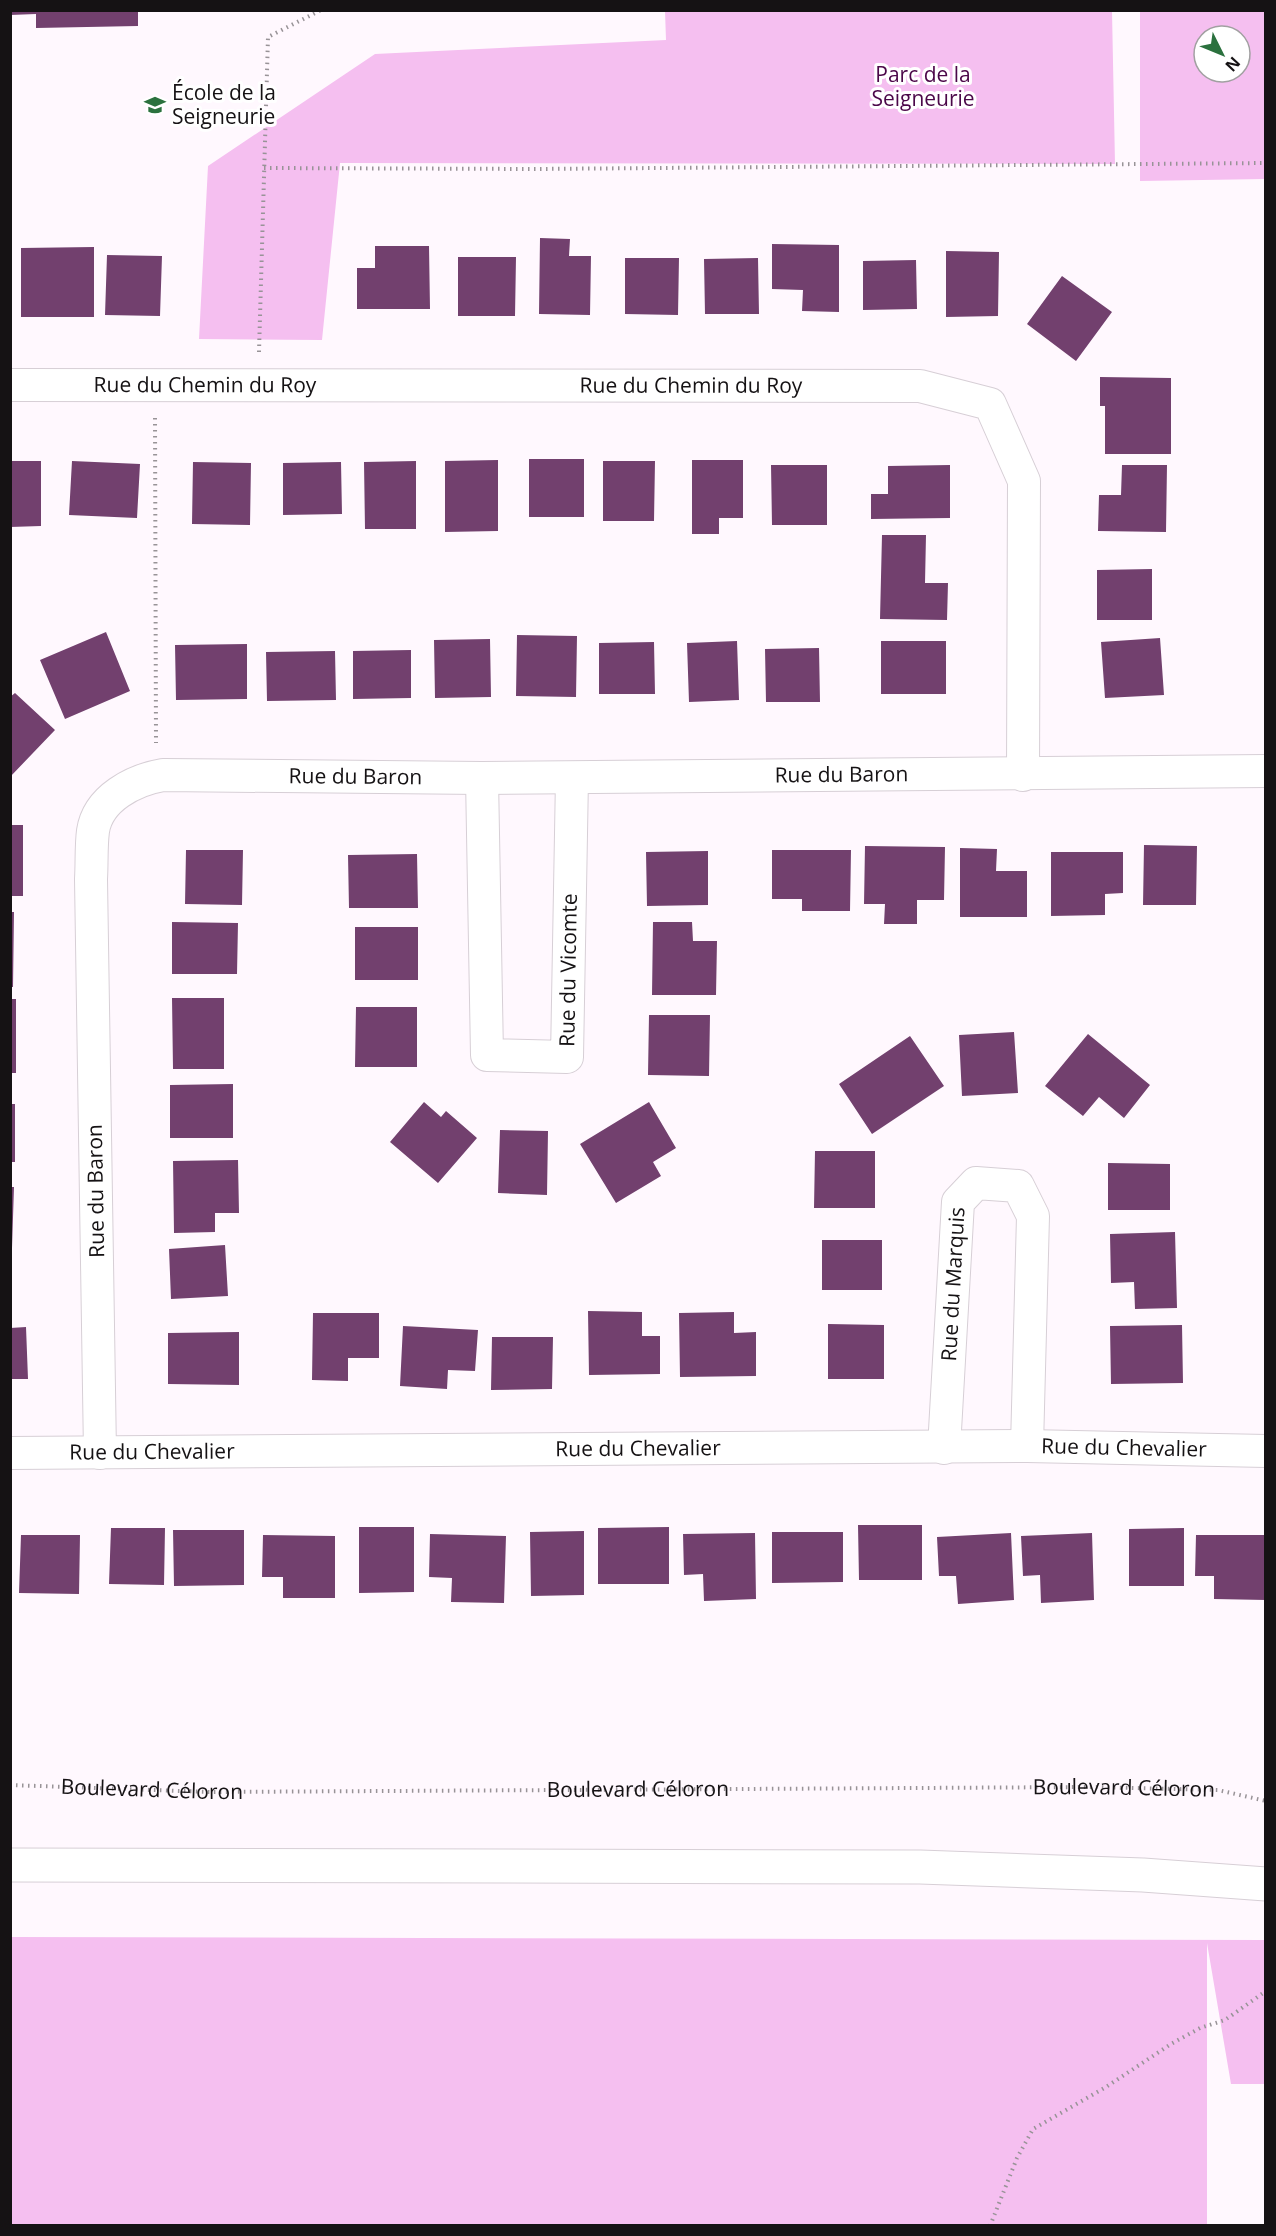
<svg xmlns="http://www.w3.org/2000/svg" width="1276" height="2236" viewBox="0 0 1276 2236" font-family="'Open Sans',sans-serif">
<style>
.green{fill:#f5bff0;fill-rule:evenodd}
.building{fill:#72406e}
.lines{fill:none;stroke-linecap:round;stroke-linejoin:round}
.street-casing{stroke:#d7cfd6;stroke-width:34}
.secondary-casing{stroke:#d7cfd6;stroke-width:35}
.path{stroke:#989397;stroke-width:4;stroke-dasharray:1.5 4.5;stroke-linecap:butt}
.street{stroke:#fff;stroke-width:32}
.secondary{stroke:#fff;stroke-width:33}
.labels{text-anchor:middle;stroke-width:6;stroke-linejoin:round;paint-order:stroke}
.park-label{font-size:21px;fill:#4b0749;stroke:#fff}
.poi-label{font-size:21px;fill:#151214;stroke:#fff;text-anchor:start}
.street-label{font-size:21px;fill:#151214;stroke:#fff}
</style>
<rect width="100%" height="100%" fill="#fff8fe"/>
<path class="green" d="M 665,11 L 1112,11 L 1115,164 L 340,163 L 322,340 L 199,339 L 208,166 L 375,54 L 666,40 Z
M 1140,11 L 1265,11 L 1265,179 L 1140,181 ZM 1204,36 L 1240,36 L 1240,72 L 1204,72 Z
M 11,1937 L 1265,1940 L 1265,2084 L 1231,2084 L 1207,1943 L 1207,2225 L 11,2225 Z"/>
<path class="building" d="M 10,10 L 138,10 L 138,26 L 36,28 L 36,14 L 10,15 Z
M 540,238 L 570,239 L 569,256 L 591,256 L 590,315 L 539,314 Z
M 772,244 L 839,245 L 839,312 L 802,311 L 803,290 L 772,289 Z
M 375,246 L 429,246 L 430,309 L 357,309 L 357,268 L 375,268 Z
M 94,247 L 94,317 L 21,317 L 21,248 Z
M 946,251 L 999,252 L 998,316 L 946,317 Z
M 107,255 L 162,256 L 160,316 L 105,315 Z
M 458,257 L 516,257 L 515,316 L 458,316 Z
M 625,258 L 679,258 L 678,315 L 625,314 Z
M 758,258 L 759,314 L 705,314 L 704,259 Z
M 916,260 L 917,309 L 863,310 L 863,261 Z
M 1062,276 L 1112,312 L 1076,361 L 1027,324 Z
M 1100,377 L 1171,378 L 1171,454 L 1105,454 L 1105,406 L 1100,406 Z
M 529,459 L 584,459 L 584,517 L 529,517 Z
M 498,460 L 498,531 L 445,532 L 445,461 Z
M 692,460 L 743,460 L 743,518 L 719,518 L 719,534 L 692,534 Z
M 10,461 L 41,461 L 41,526 L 10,527 Z
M 72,461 L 140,464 L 137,518 L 69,515 Z
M 416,461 L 416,529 L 365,529 L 364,462 Z
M 603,461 L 655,461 L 654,521 L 603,521 Z
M 193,462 L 251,463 L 250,525 L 192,524 Z
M 341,462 L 342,514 L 283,515 L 283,463 Z
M 771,465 L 827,465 L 827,525 L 772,525 Z
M 950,465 L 950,518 L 871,519 L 871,494 L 888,494 L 888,466 Z
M 1122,465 L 1167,465 L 1166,532 L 1098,531 L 1099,495 L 1121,495 Z
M 882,535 L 926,535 L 925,583 L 948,583 L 947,620 L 880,619 Z
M 1152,569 L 1152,620 L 1097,620 L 1097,570 Z
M 106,632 L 130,691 L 65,719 L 40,660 Z
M 517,635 L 577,636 L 576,697 L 516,696 Z
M 1160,638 L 1164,695 L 1105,698 L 1101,642 Z
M 490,639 L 491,697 L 435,698 L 434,640 Z
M 737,641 L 739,700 L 689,702 L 687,643 Z
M 881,641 L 946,641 L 946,694 L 881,694 Z
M 654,642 L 655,694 L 599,694 L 599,643 Z
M 247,644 L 247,699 L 176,700 L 175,645 Z
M 819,648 L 820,702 L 766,702 L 765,649 Z
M 411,650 L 411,698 L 353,699 L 353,651 Z
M 335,651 L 336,700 L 267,701 L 266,652 Z
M 15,693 L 55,730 L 10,777 L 10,697 Z
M 10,825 L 23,825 L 23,896 L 10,896 Z
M 1144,845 L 1197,846 L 1196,905 L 1143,905 Z
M 865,846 L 945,847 L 944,900 L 917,900 L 917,924 L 884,924 L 885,904 L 864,904 Z
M 960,848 L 997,849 L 996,871 L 1027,871 L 1027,917 L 960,917 Z
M 186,850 L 243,850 L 242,905 L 185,904 Z
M 772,850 L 851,850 L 850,911 L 802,911 L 802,899 L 772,899 Z
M 708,851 L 708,905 L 647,906 L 646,852 Z
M 1051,852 L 1123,852 L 1123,893 L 1105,894 L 1105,915 L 1051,916 Z
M 417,854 L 418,908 L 349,908 L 348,855 Z
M 10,912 L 14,912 L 13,987 L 10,987 Z
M 172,922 L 238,923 L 237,974 L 172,974 Z
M 653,922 L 692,922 L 693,941 L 717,941 L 716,995 L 652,995 Z
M 355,927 L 418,927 L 418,980 L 355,980 Z
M 172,998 L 224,998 L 224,1069 L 173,1069 Z
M 10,999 L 16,999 L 16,1073 L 10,1073 Z
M 356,1007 L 417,1007 L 417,1067 L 355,1067 Z
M 649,1015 L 710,1015 L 709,1076 L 648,1075 Z
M 1014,1032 L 1018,1093 L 962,1096 L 959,1035 Z
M 1088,1034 L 1150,1085 L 1124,1118 L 1099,1097 L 1083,1116 L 1045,1086 Z
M 910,1036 L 944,1086 L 872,1134 L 839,1084 Z
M 233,1084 L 233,1138 L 170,1138 L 170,1085 Z
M 424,1102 L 441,1117 L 446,1111 L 477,1138 L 438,1183 L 390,1142 Z
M 649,1102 L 676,1148 L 653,1162 L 661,1176 L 616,1203 L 580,1144 Z
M 10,1104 L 15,1104 L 15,1162 L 10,1162 Z
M 500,1130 L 548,1131 L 547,1195 L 498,1193 Z
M 815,1151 L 875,1151 L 875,1208 L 814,1208 Z
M 238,1160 L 239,1213 L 215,1213 L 215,1232 L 174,1233 L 173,1161 Z
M 1108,1163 L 1170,1164 L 1170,1210 L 1108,1210 Z
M 10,1187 L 14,1187 L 12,1248 L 10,1248 Z
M 1175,1232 L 1177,1308 L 1135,1309 L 1134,1282 L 1111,1283 L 1110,1234 Z
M 822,1240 L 882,1240 L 882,1290 L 822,1290 Z
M 225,1245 L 228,1296 L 171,1299 L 169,1249 Z
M 588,1311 L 642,1312 L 642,1336 L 660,1336 L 660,1374 L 589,1375 Z
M 734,1312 L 734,1333 L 756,1332 L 756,1376 L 680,1377 L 679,1313 Z
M 313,1313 L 379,1313 L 379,1358 L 348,1358 L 348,1381 L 312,1380 Z
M 828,1324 L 884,1325 L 884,1379 L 828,1379 Z
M 1182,1325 L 1183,1383 L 1111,1384 L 1110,1326 Z
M 403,1326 L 478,1330 L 475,1371 L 448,1370 L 447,1389 L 400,1386 Z
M 26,1327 L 28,1379 L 10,1379 L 10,1328 Z
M 239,1332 L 239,1385 L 168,1384 L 168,1333 Z
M 492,1337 L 553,1337 L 552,1389 L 491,1390 Z
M 858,1525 L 922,1525 L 922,1580 L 859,1580 Z
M 359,1527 L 414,1527 L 414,1592 L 359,1593 Z
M 669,1527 L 669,1584 L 598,1584 L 598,1528 Z
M 111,1528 L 165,1528 L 164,1585 L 109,1584 Z
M 1184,1528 L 1184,1586 L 1129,1586 L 1129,1529 Z
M 173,1530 L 244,1530 L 244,1585 L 174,1586 Z
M 584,1531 L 584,1595 L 531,1596 L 530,1532 Z
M 772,1532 L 843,1532 L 843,1582 L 772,1583 Z
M 755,1533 L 756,1599 L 704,1601 L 703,1574 L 684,1575 L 683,1534 Z
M 1011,1533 L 1014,1600 L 958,1604 L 956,1576 L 939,1576 L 937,1537 Z
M 1092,1533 L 1094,1600 L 1041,1603 L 1040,1575 L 1023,1576 L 1021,1536 Z
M 430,1534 L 506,1536 L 504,1603 L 451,1602 L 452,1578 L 429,1577 Z
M 21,1535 L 80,1535 L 79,1594 L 19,1593 Z
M 263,1535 L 335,1536 L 335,1598 L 283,1598 L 283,1577 L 262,1577 Z
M 1196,1535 L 1266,1535 L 1266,1600 L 1214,1599 L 1214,1576 L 1195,1576 Z"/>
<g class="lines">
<defs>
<g id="street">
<path id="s2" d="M 10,385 L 920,386 L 990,404 L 1024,481 L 1023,775"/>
<path id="s3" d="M 482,778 L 487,1055 L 567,1057 L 572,778"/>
<path id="s4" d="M 944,1448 L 958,1202 L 976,1183 L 1018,1186 L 1033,1216 L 1027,1446"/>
<path id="s5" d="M 10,1453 L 1027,1446 L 1266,1451"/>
<path id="s6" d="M 100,1453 L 91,879 C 92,863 91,846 93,831 C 98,798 134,780 163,775 L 482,778 L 1266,771"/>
</g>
<path id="secondary" d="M 10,1865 L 920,1867 L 1143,1875 L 1266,1884"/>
</defs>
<use href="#street" class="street-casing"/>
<use href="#secondary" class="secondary-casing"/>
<g class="path">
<path d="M 264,168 L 536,169 L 1266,163"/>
<path d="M 259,352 L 268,37 L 321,10"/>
<path d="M 155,418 L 156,743"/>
<path id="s1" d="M 10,1785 L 210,1792 L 1091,1787 L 1218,1790 L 1266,1801"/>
<path d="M 990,2226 L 1017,2158 L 1033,2129 L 1106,2087 L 1171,2044 L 1200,2028 L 1225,2020 L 1266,1991"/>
</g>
<use href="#street" class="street"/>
<use href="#secondary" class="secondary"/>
</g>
<defs>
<symbol id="school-bare" viewBox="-9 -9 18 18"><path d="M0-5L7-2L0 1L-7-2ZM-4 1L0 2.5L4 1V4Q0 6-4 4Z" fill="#2b713e" stroke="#fff" stroke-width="2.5" paint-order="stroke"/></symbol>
</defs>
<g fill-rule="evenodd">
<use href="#school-bare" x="140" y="90" width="30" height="30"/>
</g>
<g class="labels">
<g class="park-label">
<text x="923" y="82">Parc de la<tspan x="923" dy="24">Seigneurie</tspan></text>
</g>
<g class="poi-label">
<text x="172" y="100">École de la<tspan x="172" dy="24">Seigneurie</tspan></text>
</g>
<g class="street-label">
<text dy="7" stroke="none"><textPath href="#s2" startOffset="195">Rue du Chemin du Roy</textPath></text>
<text dy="7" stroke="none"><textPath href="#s2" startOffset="681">Rue du Chemin du Roy</textPath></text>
<text dy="7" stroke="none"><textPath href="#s6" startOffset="1396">Rue du Baron</textPath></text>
<text dy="7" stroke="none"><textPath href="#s6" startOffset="910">Rue du Baron</textPath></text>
<text dy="7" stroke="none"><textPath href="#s3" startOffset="444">Rue du Vicomte</textPath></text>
<text transform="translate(96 1191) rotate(-91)" y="7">Rue du Baron</text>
<text dy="7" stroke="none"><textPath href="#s4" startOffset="164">Rue du Marquis</textPath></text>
<text dy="7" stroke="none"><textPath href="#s5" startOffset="1114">Rue du Chevalier</textPath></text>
<text dy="7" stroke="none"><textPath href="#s5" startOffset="628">Rue du Chevalier</textPath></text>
<text dy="7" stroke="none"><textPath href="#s5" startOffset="142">Rue du Chevalier</textPath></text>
<text dy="7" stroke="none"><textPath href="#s1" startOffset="142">Boulevard Céloron</textPath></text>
<text dy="7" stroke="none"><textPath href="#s1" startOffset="1114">Boulevard Céloron</textPath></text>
<text dy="7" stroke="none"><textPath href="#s1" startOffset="628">Boulevard Céloron</textPath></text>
</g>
</g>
<rect width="1276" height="2236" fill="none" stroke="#151214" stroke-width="24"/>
<g transform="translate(1222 54) rotate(133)"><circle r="28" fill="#ffffff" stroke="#a1a0a1" stroke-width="1.5"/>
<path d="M0-4.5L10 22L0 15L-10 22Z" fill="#2b713e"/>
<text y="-9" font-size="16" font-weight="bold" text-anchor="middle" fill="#151214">N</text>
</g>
</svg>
